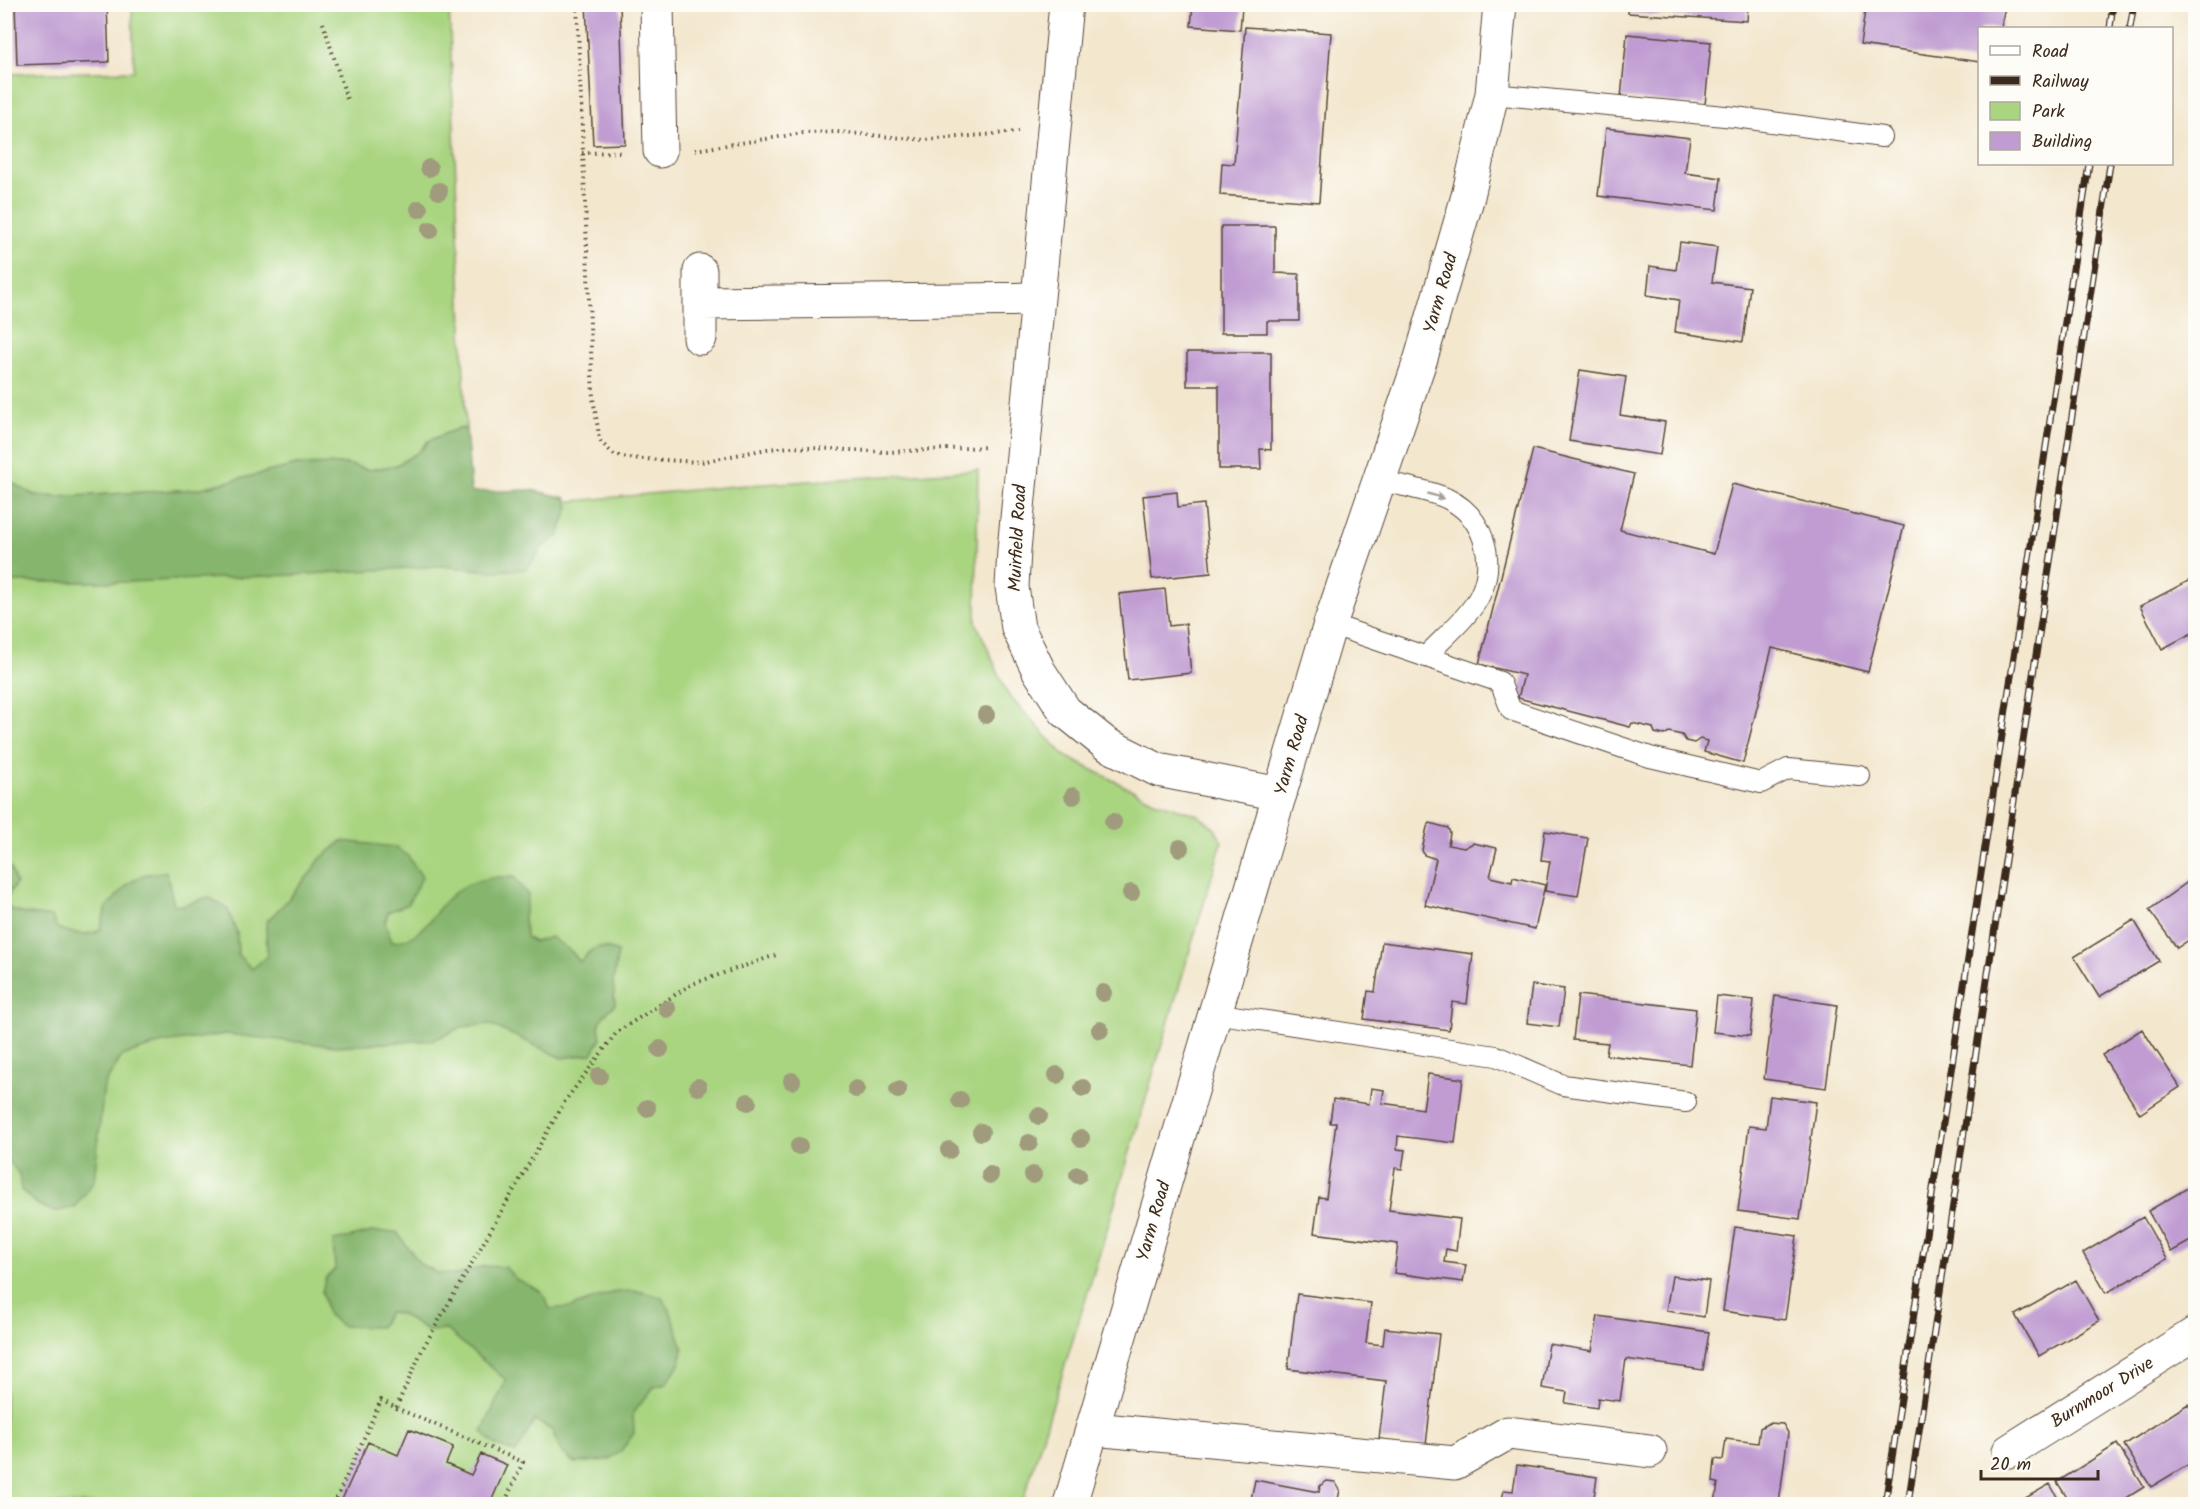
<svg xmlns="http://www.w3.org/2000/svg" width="2200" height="1509" viewBox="0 0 2200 1509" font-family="Kalam,sans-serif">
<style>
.green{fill:#a9d480;stroke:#727f4f;stroke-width:1.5}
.forest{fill:#86b66e;stroke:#607046;stroke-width:1.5}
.building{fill:#c09cd2}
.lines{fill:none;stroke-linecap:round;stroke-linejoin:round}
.lane-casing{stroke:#574638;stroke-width:22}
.street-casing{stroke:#574638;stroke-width:35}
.primary-casing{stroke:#574638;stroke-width:35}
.path{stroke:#574638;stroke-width:4;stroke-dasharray:1.5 4.5;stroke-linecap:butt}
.lane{stroke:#fff;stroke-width:20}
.street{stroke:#fff;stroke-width:33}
.primary{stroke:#fff;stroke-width:33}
.rail-casing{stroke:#3b2a1e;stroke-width:7}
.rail{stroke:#fdfcf7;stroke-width:4.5;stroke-dasharray:14;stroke-linecap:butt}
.tree{fill:#a09b7d}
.oneway{fill:#a79f9a}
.labels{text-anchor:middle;stroke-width:4.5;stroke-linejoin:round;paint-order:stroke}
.street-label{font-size:18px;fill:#3b2a1e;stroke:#fdfcf7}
</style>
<rect width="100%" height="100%" fill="#fdfcf7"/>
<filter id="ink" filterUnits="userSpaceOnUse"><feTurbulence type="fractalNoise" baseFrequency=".0167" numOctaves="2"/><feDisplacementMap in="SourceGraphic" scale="12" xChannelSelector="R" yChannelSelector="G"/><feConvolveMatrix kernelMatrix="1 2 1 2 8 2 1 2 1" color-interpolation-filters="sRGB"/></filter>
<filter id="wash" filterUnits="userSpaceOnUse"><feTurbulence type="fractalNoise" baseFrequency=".008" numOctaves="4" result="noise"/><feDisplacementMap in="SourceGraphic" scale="24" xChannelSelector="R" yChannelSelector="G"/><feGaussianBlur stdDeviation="1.35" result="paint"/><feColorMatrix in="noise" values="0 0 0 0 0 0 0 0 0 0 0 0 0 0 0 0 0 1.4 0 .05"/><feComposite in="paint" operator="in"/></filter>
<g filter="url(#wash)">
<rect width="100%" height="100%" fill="#f3e7ce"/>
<path class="green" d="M 5,5 L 8,74 L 134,71 L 132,5 L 449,5 L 466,429 L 459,428 L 428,441 L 417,453 L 397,465 L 369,470 L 346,464 L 297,465 L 198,489 L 58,497 L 34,495 L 5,479 Z
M 978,470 L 976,622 L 1008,695 L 1065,756 L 1154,801 L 1198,815 L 1215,829 L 1222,842 L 1105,1236 L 1022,1504 L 5,1504 L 5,554 L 734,486 Z"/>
<path class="forest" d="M 459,428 L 466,429 L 471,492 L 531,490 L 566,498 L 569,507 L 559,535 L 542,547 L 527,569 L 491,571 L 441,566 L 293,575 L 127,582 L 5,582 L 5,479 L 34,495 L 58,497 L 198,489 L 297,465 L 346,464 L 369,470 L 397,465 L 417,453 L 425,446 L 428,441 Z
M 342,841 L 395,847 L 408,856 L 422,877 L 408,904 L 388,912 L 385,923 L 392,942 C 430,939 432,906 460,889 C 476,879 497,876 514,877 L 528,895 L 524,918 L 526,937 L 534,942 L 551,937 L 572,952 L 580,962 C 595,945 596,944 618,952 L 613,982 L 615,1004 L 602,1018 L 599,1027 L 601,1038 L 592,1054 L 562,1058 L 489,1024 L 462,1027 L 433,1040 L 335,1046 L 226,1034 L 163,1043 L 122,1056 L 104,1085 L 94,1181 L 75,1207 L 54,1212 L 37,1204 L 21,1190 L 19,1174 L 5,1156 L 5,865 L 11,868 L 16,884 L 7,896 L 8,908 L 22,913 L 52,917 L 57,928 C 69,933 88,937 100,930 L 106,908 L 128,884 L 143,875 L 166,871 L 174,905 L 184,905 L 208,897 L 227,908 L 237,933 L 238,955 L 252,969 L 267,956 L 266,922 L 285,903 L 312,871 L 320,859 Z
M 372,1232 L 397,1232 L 420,1264 L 438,1273 L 457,1275 L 484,1266 L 505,1267 L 516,1279 L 542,1292 L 550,1309 L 572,1307 L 615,1292 L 638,1291 L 661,1297 L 670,1310 L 683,1348 L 680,1363 L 666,1384 L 654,1387 L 633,1413 L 634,1433 L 621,1451 L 608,1460 L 574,1463 L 560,1450 L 552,1430 L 535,1420 L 516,1453 L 495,1445 L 482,1432 L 506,1380 L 447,1330 L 427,1331 L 400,1314 L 389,1312 L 380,1327 L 342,1326 L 328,1315 L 322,1292 L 325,1279 L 335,1269 L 333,1241 Z"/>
<g id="blocks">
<path class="building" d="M 15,4 L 107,4 L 109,62 L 17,65 Z
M 586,4 L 620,4 L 625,144 L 593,145 Z
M 1193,4 L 1242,7 L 1240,30 L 1191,26 Z
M 1628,4 L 1748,4 L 1747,21 L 1628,13 Z
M 1866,4 L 1996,4 L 2005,6 L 2001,28 L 1980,28 L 1980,62 L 1860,45 Z
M 1245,27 L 1331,33 L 1319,202 L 1220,195 L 1222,163 L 1234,164 Z
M 1627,34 L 1711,42 L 1705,105 L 1621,98 Z
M 1606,128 L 1690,138 L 1685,173 L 1721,178 L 1717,210 L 1598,196 Z
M 1221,226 L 1275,226 L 1275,273 L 1299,274 L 1299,321 L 1267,321 L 1267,333 L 1221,333 Z
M 1680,242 L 1717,247 L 1712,282 L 1750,287 L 1743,342 L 1675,332 L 1679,300 L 1647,295 L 1650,266 L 1676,270 Z
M 1187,352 L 1271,352 L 1271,450 L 1260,449 L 1261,469 L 1219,469 L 1219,386 L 1187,386 Z
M 1580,370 L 1626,377 L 1620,415 L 1665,422 L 1660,455 L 1569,441 Z
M 1533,449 L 1634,474 L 1620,530 L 1714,554 L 1732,484 L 1904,526 L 1868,672 L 1772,648 L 1743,763 L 1704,752 L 1707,741 L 1700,739 L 1694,743 L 1686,741 L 1682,735 L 1669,732 L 1664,735 L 1655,733 L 1653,728 L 1632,723 L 1630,727 L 1518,698 L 1524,675 L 1479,664 Z
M 1177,492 L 1178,507 L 1204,504 L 1211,573 L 1152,579 L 1143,496 Z
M 2196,577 L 2196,631 L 2162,649 L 2140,606 Z
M 1165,589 L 1169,626 L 1186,624 L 1191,673 L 1128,680 L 1119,594 Z
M 1430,823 L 1448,828 L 1450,833 L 1448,845 L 1464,848 L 1473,843 L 1497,848 L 1490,877 L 1512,882 L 1513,877 L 1545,885 L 1535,929 L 1425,905 L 1436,859 L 1424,855 L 1422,850 L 1427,827 Z
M 1545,831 L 1588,838 L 1578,896 L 1545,891 L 1550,861 L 1541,860 Z
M 2196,876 L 2196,935 L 2177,948 L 2149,910 Z
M 2134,920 L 2159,961 L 2099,997 L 2074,957 Z
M 1382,942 L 1473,954 L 1467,1004 L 1452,1002 L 1449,1030 L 1364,1019 L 1368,991 L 1375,992 Z
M 1532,985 L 1564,989 L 1559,1027 L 1527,1023 Z
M 1578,995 L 1696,1009 L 1690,1065 L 1606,1055 L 1608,1043 L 1573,1040 Z
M 1717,996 L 1754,1000 L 1750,1036 L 1713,1032 Z
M 1775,996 L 1837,1005 L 1826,1088 L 1764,1079 Z
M 2142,1029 L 2180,1087 L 2140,1114 L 2102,1055 Z
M 1428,1074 L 1463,1079 L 1455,1143 L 1398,1136 L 1397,1149 L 1405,1150 L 1402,1169 L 1395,1168 L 1389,1210 L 1460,1219 L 1456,1251 L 1446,1249 L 1444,1262 L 1466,1265 L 1463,1282 L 1394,1273 L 1398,1244 L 1314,1233 L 1319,1197 L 1326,1198 L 1336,1123 L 1330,1123 L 1333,1099 L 1369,1104 L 1371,1088 L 1384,1090 L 1382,1103 L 1423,1109 Z
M 1770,1096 L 1816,1102 L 1800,1219 L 1738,1211 L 1749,1126 L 1766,1128 Z
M 2196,1183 L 2196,1238 L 2171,1252 L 2148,1211 Z
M 2143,1217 L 2167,1259 L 2106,1293 L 2083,1253 Z
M 1735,1227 L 1797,1236 L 1785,1320 L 1723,1311 Z
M 1672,1276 L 1709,1281 L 1704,1317 L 1666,1311 Z
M 2076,1280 L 2099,1321 L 2039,1356 L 2015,1315 Z
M 1297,1294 L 1371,1303 L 1366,1343 L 1383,1345 L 1385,1328 L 1439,1334 L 1426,1445 L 1379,1439 L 1386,1381 L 1288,1369 Z
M 1598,1316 L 1709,1332 L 1703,1370 L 1626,1359 L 1620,1401 L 1598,1398 L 1597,1408 L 1565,1403 L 1567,1392 L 1542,1388 L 1549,1344 L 1592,1351 Z
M 2188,1404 L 2196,1416 L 2196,1460 L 2151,1487 L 2124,1445 Z
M 1769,1423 L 1783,1424 L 1788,1433 L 1779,1504 L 1715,1504 L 1718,1483 L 1713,1482 L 1715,1459 L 1723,1460 L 1726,1439 L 1758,1443 L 1760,1428 Z
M 409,1429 L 453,1447 L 446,1464 L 471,1475 L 481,1454 L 507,1465 L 490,1504 L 340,1504 L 368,1442 L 398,1455 Z
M 2117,1444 L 2144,1487 L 2117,1504 L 2071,1504 L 2057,1482 Z
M 1517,1465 L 1597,1477 L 1593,1504 L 1501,1504 L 1504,1490 L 1513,1491 Z
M 1255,1480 L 1319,1492 L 1320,1486 L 1327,1481 L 1335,1482 L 1340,1490 L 1337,1504 L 1250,1504 Z
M 2050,1484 L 2061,1504 L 2015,1504 Z"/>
</g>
</g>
<g filter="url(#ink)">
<use href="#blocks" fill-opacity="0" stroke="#574638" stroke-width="1.5"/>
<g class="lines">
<defs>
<path id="lane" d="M 1492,94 L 1735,117 L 1882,137
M 1379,480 C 1401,486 1425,489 1446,498 C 1483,515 1497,558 1480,595 C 1470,616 1442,639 1425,657
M 1330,624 L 1500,682 L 1511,710 L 1650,757 L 1761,783 L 1788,769 L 1860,776
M 1214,1013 L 1496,1056 L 1563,1085 L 1686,1102"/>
<path id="street" d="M 657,4 L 660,151
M 1066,4 L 1014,550 L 1012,587 L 1018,628 L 1039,671 L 1065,711 L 1106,744 L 1158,770 L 1280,794
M 700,271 L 700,338
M 701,303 L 1037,299
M 1093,1429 L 1455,1463 L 1508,1433 L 1650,1451
M 2009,1451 L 2196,1333"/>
<path id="primary" d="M 1070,1504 L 1330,624 L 1421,358 L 1468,196 L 1492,94 L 1500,4"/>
</defs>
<use href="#lane" class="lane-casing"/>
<use href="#street" class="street-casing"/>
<use href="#primary" class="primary-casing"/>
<path class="path" d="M 577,4 L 593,398 L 600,441 L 614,455 L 627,458 L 701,462 L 767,449 L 792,447 L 888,452 L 987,447
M 323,23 L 347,99
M 695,150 L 804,133 L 837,132 L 925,140 L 1018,132
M 582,153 L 624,152
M 396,1408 L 523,1462 L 504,1504
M 334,1504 L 381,1400 L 396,1408 L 423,1348 L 565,1101 L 617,1032 L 692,984 L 779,954"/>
<use href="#lane" class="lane"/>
<use href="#street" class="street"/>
<use href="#primary" class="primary"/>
<defs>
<path id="rail" d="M 2110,28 L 2113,4
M 2130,28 L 2134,4
M 1885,1504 L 2089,164
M 1908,1504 L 2110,164"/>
</defs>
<use href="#rail" class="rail-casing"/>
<use href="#rail" class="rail"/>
</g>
<g class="tree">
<circle cx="429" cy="168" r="9"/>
<circle cx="439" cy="191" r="9"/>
<circle cx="419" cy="209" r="9"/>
<circle cx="430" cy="230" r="9"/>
<circle cx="986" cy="715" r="9"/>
<circle cx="1073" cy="796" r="9"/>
<circle cx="1113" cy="822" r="9"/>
<circle cx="1180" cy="848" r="9"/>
<circle cx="1131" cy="893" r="9"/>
<circle cx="1103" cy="993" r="9"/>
<circle cx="667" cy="1009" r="9"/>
<circle cx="1100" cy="1030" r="9"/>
<circle cx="660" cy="1049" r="9"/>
<circle cx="1057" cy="1075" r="9"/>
<circle cx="599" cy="1076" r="9"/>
<circle cx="792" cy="1081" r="9"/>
<circle cx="698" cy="1087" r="9"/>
<circle cx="1083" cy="1088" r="9"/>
<circle cx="856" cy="1089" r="9"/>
<circle cx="898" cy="1090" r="9"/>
<circle cx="960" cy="1100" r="9"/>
<circle cx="748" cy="1102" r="9"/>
<circle cx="647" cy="1108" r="9"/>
<circle cx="1039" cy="1116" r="9"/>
<circle cx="981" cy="1132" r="9"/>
<circle cx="1081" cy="1138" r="9"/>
<circle cx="1029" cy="1143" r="9"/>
<circle cx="799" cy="1146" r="9"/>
<circle cx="949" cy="1150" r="9"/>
<circle cx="990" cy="1175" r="9"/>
<circle cx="1033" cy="1175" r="9"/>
<circle cx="1078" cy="1175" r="9"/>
</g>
<defs><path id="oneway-solid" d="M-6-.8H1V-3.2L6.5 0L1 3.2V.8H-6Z" transform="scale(1.5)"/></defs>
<use class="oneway" href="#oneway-solid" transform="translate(1436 496) rotate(16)"/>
</g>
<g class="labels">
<g class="street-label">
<text transform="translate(1440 293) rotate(-74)" y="6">Yarm Road</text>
<text transform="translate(1017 538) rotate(-87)" y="6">Muirfield Road</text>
<text transform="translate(1291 755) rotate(-74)" y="6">Yarm Road</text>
<text transform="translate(1153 1221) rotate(-74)" y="6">Yarm Road</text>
<text transform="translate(2102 1392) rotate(-32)" y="6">Burnmoor Drive</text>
</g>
</g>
<rect width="2200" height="1509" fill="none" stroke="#fdfcf7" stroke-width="24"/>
<rect x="1978" y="27" width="195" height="138" fill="#fdfcf7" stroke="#afa8a0" stroke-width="1.5"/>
<rect x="1990" y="46" width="30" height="9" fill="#ffffff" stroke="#afa8a0" stroke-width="1.5"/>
<text x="2032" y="57" font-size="18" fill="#3b2a1e">Road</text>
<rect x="1990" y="76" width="30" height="9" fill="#3b2a1e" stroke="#afa8a0" stroke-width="1.5"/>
<text x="2032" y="87" font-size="18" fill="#3b2a1e">Railway</text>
<rect x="1990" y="102" width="30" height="18" fill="#a9d480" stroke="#afa8a0" stroke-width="1.5"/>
<text x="2032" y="117" font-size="18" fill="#3b2a1e">Park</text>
<rect x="1990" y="132" width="30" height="18" fill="#c09cd2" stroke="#afa8a0" stroke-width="1.5"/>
<text x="2032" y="147" font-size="18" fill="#3b2a1e">Building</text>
<path d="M1981 1470v9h117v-9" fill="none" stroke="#3b2a1e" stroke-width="3"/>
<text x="1990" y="1470" font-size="18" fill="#3b2a1e" stroke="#fdfcf7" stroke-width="4.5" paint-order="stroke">20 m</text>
</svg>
